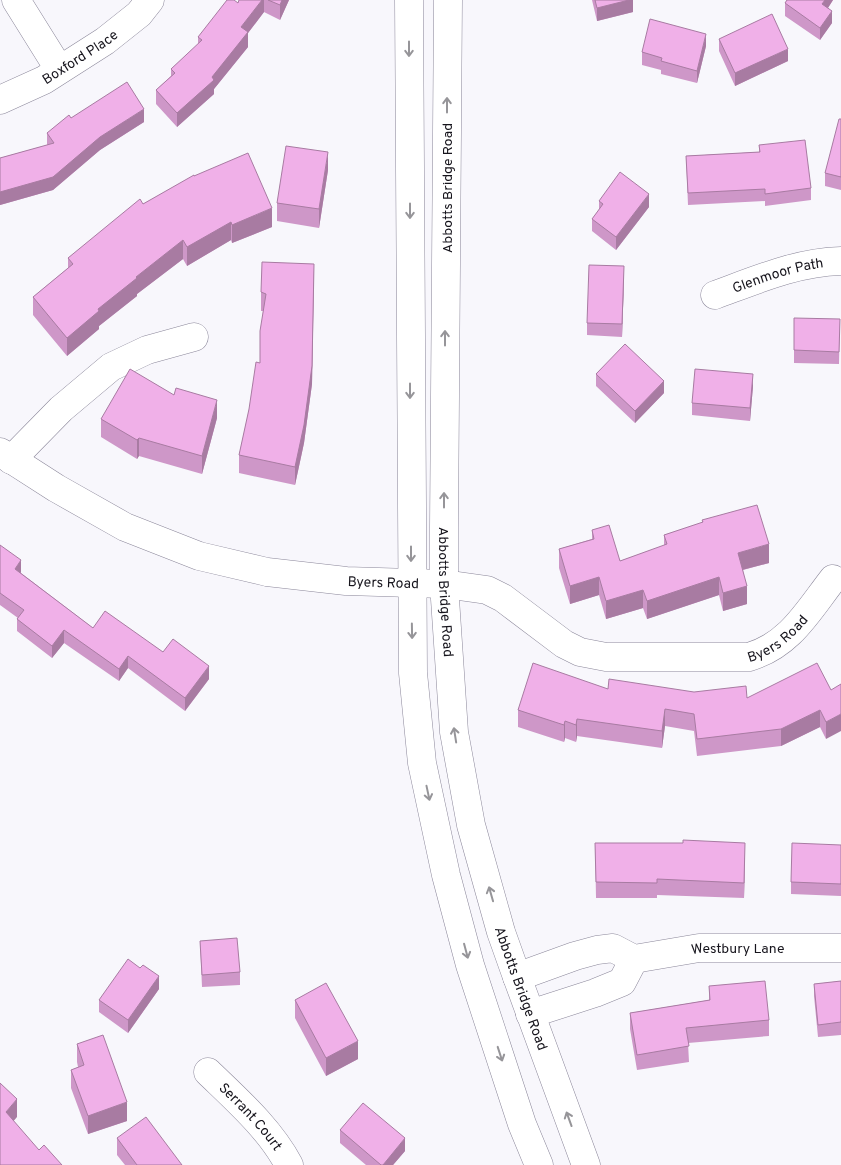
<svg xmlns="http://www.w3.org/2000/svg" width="841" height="1165" viewBox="0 0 841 1165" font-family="Overpass,sans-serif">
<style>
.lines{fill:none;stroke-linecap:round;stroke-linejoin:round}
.minor-casing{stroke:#8b879a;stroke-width:29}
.major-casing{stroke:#8b879a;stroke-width:29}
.minor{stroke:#fff;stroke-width:28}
.major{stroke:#fff;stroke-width:28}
.wall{fill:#ce97c8}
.shaded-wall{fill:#a87ba2}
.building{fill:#f0b0e8;stroke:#a87ba2}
.oneway{stroke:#969599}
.labels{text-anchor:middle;stroke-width:4;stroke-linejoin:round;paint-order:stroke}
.street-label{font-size:14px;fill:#16141c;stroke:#fff}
</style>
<rect width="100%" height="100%" fill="#f8f7fc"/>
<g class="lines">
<defs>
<g id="minor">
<path d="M 16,0 L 59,69"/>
<path id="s1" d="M 0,100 L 44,80 L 105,41 L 139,14 L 150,0"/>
<path id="s2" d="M 715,295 C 756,280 797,262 841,261"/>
<path id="s3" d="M 0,452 L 56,488 L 125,527 L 199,556 L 267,572 L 346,581 L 444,584 L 487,590 L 503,598 L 564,644 L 580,652 L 606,657 L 749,657 C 790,645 808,611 833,579"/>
<path d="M 11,460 L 61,409 L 111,367 L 147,350 L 194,337"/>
<path id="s4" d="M 517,977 L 575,956 L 597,950 L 613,948 L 634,959 L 699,948 L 841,948"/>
<path d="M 530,1014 L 595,993 L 622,982 L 634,959"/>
<path id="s5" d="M 208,1072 C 237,1100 270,1129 289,1165"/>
</g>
<g id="major">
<path d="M 409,0 L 413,673 L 422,763 L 446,875 L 470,965 L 522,1124 L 539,1165"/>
<path id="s6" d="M 448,0 L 444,528 L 444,584 L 454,732 L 471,825 L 501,932 L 517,977 L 586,1165"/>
</g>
</defs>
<use href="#minor" class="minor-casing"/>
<use href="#major" class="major-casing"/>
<use href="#minor" class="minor"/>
<use href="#major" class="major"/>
</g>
<path class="wall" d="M 239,0 L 289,0 L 280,20 L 264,12 L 248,33 L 248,47 L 214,89 L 214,94 L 177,127 L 156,104 L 156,90 L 171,76 L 171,69 L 198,45 L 198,37 L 238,3 Z
M 592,0 L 633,0 L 633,12 L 597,21 Z
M 787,0 L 833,0 L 828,8 L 832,23 L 820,40 L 785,16 L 785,3 Z
M 719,39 L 788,61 L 735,86 L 719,51 Z
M 706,46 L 697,83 L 661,74 L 661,70 L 642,65 L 642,52 Z
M 71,118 L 144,122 L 100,150 L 53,190 L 0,205 L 0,158 L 47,145 L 47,133 Z
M 841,119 L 841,190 L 825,186 L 825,173 Z
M 759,145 L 811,188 L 811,200 L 765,206 L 765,201 L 688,205 L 686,156 L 759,152 Z
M 328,170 L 319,228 L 277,221 L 277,203 Z
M 194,176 L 272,227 L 232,243 L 231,240 L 187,266 L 183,259 L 137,294 L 137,296 L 99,326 L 99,329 L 67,356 L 33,315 L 33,297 L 68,268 L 68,258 L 143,204 Z
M 599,201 L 649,207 L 616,250 L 592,231 L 592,219 L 599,210 Z
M 624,279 L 622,337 L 587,335 L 587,323 Z
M 314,282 L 312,384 L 304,443 L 295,485 L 239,473 L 239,455 L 260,363 L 263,311 L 261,311 L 261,292 Z
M 840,319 L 839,364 L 794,363 L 794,350 Z
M 596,374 L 664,393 L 635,423 L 596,386 Z
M 753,386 L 750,421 L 692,415 L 692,403 Z
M 174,395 L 217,418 L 202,474 L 139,456 L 137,459 L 101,437 L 101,419 Z
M 702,520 L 769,563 L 743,570 L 747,604 L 723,611 L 719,595 L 647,619 L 643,608 L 606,619 L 599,595 L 570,604 L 559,568 L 559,549 L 592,539 L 592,530 L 620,561 L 664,546 L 664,535 L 702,523 Z
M 0,545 L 21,572 L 21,573 L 93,628 L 163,652 L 209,679 L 185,711 L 128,668 L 119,681 L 64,643 L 52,658 L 17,631 L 17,619 L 18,618 L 0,605 Z
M 608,689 L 694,692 L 747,698 L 831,690 L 826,739 L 820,727 L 781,746 L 697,756 L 694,731 L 665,726 L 662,748 L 577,736 L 576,742 L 565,738 L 564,742 L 518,727 L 518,710 Z
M 595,843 L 745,858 L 744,898 L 657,895 L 657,898 L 596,898 Z
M 841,845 L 841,896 L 791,894 L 791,882 Z
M 200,941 L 240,972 L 240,985 L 202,987 Z
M 140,968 L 159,989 L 128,1033 L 99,1012 L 99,1000 Z
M 841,981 L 841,1035 L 818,1037 L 814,996 L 814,984 Z
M 709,986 L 769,1020 L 769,1036 L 688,1043 L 689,1062 L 637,1070 L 630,1029 L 630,1013 L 709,1000 Z
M 295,1000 L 358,1059 L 326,1076 L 295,1018 Z
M 77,1044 L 127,1121 L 88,1134 L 71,1088 L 71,1070 L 78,1067 L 77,1062 Z
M 340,1130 L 405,1151 L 393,1165 L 366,1165 L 340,1143 Z
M 117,1138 L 182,1165 L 125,1165 L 117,1155 Z"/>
<path class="shaded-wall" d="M 262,0 L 264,0 L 264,12 L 248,33 L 248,47 L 214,89 L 214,94 L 177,127 L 177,113 L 212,77 L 241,27 Z
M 282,0 L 289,0 L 280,20 L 280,5 Z
M 629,0 L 633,0 L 633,12 L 597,21 L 597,8 Z
M 825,0 L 833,0 L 822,17 L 822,4 Z
M 832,11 L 832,23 L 820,40 L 820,28 Z
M 706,34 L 706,46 L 697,83 L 697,71 Z
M 788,49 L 788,61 L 735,86 L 735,73 Z
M 144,109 L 144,122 L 100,150 L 53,190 L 0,205 L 0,192 L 100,137 Z
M 328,152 L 328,170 L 319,228 L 319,209 Z
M 649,194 L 649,207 L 616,250 L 616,237 Z
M 272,208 L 272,227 L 232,243 L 232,225 Z
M 231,222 L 231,240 L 187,266 L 187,247 Z
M 183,240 L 183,259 L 137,294 L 137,296 L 99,326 L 99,329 L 67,356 L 67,338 L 98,309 L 136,277 Z
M 314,264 L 312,384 L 304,443 L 295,485 L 295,467 Z
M 624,266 L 624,279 L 622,337 L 622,324 Z
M 753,374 L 753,386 L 750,421 L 750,408 Z
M 664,381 L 664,393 L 635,423 L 635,411 Z
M 217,400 L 217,418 L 202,474 L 202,456 Z
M 139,438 L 139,456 L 137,459 L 137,440 Z
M 769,544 L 769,563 L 738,571 L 738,553 Z
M 21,560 L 21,572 L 15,581 L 15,569 Z
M 599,577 L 599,595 L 570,604 L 570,586 Z
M 719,577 L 719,595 L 647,619 L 647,601 Z
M 747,586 L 747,604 L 723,611 L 723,593 Z
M 643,590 L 643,608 L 606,619 L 606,601 Z
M 64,630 L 64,643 L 52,658 L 52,646 Z
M 128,656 L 128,668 L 119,681 L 119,669 Z
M 209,666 L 209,679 L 185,711 L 185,698 Z
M 665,709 L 665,726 L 662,748 L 662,731 Z
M 820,710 L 820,727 L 781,746 L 781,729 Z
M 841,714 L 841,731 L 826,739 L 826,722 Z
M 577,719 L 577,736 L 576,742 L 576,725 Z
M 565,721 L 565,738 L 564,742 L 564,725 Z
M 745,843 L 745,858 L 744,898 L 744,883 Z
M 159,976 L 159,989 L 128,1033 L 128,1020 Z
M 358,1041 L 358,1059 L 326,1076 L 326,1058 Z
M 17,1099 L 17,1117 L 6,1130 L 6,1112 Z
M 127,1102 L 127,1121 L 88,1134 L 88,1116 Z
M 405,1138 L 405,1151 L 393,1165 L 383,1165 Z"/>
<path class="building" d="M 227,0 L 234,0 L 238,3 L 239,0 L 262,0 L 241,27 L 248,32 L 212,77 L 214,80 L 177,113 L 156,90 L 175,73 L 171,69 L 202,40 L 198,37 Z
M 268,0 L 282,0 L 280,5 Z
M 595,0 L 629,0 L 597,8 Z
M 787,0 L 825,0 L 822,4 L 832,11 L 820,28 L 785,3 Z
M 772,14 L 788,49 L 735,73 L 719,39 Z
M 650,19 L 706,34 L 697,71 L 661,61 L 662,58 L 642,52 Z
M 127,82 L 144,109 L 100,137 L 53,177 L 0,192 L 0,158 L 54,143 L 47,133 L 69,115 L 71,118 Z
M 839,119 L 841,119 L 841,177 L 825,173 Z
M 805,140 L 811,188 L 765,194 L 765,189 L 688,193 L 686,156 L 760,152 L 759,145 Z
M 286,146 L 328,152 L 319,209 L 277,203 Z
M 248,153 L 272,208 L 232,225 L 231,222 L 187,247 L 183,240 L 136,277 L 137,278 L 98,309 L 99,311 L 67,338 L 33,297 L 73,264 L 68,258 L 140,199 L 143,204 L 194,175 L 194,176 Z
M 620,172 L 649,194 L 616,237 L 592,219 L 603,204 L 599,201 Z
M 262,262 L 314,264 L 312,366 L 304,425 L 295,467 L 239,455 L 249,409 L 256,362 L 260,363 L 260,331 L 266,294 L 261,292 Z
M 589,265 L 624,266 L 622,324 L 587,323 Z
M 794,318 L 840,319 L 839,352 L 794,350 Z
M 625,344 L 664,381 L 635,411 L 596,374 Z
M 130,369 L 174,395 L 176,388 L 217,400 L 202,456 L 139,438 L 137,440 L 101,419 Z
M 695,369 L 753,374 L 750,408 L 692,403 Z
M 757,505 L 769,544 L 738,553 L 747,586 L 723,593 L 719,577 L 647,601 L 643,590 L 606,601 L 599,577 L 570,586 L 559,549 L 594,539 L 592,530 L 609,525 L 620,561 L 667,544 L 664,535 L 703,522 L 702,520 Z
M 0,545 L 21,560 L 15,569 L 93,628 L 105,611 L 163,652 L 173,639 L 209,666 L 185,698 L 128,656 L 119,669 L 64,630 L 52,646 L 17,619 L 24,610 L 0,593 Z
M 533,663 L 608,689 L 609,679 L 694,692 L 746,686 L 747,698 L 817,663 L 831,690 L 841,684 L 841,714 L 826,722 L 820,710 L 781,729 L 697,739 L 694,714 L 665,709 L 662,731 L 577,719 L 576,725 L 565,721 L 564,725 L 518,710 Z
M 683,840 L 745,843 L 744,883 L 657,879 L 657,883 L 596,882 L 595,843 L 683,843 Z
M 792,843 L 841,845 L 841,884 L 791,882 Z
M 237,938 L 240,972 L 202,975 L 200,941 Z
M 128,959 L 140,968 L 143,965 L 159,976 L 128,1020 L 99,1000 Z
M 765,981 L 769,1020 L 686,1028 L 689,1046 L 637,1055 L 630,1013 L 710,1000 L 709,986 Z
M 841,981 L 841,1022 L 818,1025 L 814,984 Z
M 326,983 L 358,1041 L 326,1058 L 295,1000 Z
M 103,1035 L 127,1102 L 88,1116 L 71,1070 L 84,1065 L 77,1044 Z
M 0,1083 L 17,1099 L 6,1112 L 39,1150 L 44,1145 L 62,1165 L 0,1165 Z
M 363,1103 L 405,1138 L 383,1165 L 381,1165 L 340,1130 Z
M 146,1117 L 182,1165 L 137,1165 L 117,1138 Z"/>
<defs><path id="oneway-shaft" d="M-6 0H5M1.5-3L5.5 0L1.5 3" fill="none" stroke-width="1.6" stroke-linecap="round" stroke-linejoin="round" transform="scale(1.25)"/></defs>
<g class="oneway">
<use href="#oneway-shaft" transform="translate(409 49) rotate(90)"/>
<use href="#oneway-shaft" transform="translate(447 105) rotate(-90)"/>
<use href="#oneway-shaft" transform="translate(410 211) rotate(90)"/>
<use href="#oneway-shaft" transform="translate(445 338) rotate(-90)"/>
<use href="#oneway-shaft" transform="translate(410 391) rotate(90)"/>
<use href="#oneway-shaft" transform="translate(444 500) rotate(-90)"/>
<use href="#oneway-shaft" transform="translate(411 554) rotate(90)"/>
<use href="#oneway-shaft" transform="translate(412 631) rotate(89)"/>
<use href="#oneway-shaft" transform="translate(455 735) rotate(-99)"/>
<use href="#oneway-shaft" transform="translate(428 793) rotate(78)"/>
<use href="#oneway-shaft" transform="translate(491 894) rotate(-106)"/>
<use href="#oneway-shaft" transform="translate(466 951) rotate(75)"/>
<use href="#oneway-shaft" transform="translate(500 1054) rotate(72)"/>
<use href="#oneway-shaft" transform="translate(569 1119) rotate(-110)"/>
</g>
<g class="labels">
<g class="street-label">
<text dy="5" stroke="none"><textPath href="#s1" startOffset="91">Boxford Place</textPath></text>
<text transform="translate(447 188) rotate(-90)" y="5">Abbotts Bridge Road</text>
<text dy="5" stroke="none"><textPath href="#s2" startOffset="66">Glenmoor Path</textPath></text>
<text dy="5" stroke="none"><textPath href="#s3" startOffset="412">Byers Road</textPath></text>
<text dy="5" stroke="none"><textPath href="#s6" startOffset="592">Abbotts Bridge Road</textPath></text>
<text dy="5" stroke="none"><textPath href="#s3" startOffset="832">Byers Road</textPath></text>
<text dy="5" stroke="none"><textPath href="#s4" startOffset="229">Westbury Lane</textPath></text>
<text dy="5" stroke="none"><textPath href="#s6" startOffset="998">Abbotts Bridge Road</textPath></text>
<text dy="5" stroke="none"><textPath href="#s5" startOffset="62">Serrant Court</textPath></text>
</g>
</g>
</svg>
